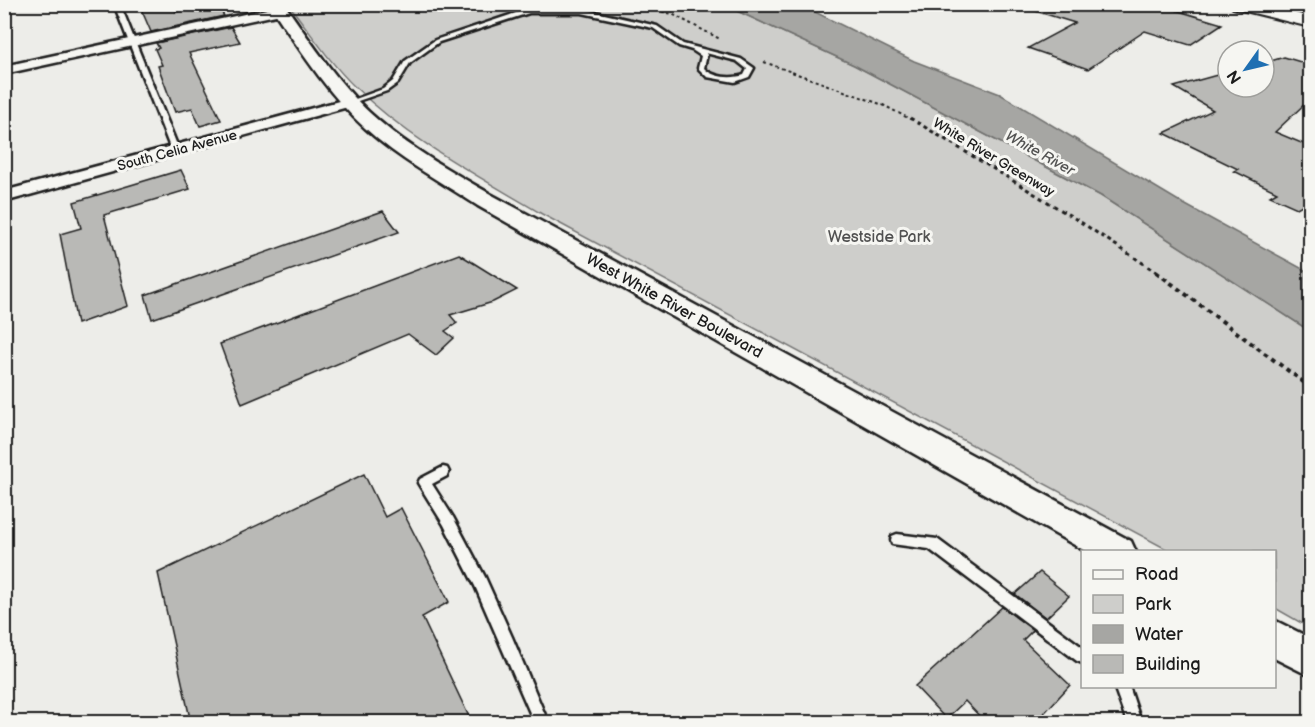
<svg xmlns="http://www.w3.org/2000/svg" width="1315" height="727" viewBox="0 0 1315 727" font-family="'Balsamiq Sans',sans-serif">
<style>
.green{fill:#cececb;stroke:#757574;stroke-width:1.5}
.water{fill:#a6a6a3;stroke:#6f6f6d;stroke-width:1.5}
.building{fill:#b9b9b6;stroke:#1c1c1c;stroke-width:1.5}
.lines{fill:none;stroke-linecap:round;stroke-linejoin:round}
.service-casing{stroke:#1c1c1c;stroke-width:5}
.minor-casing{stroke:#1c1c1c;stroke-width:5}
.tertiary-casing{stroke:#1c1c1c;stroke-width:5}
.secondary-casing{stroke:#1c1c1c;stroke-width:4}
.path-far2{stroke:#1c1c1c;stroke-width:2;stroke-dasharray:3 3;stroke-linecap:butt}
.path-far1{stroke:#1c1c1c;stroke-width:3;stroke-dasharray:4 4;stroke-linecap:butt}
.path{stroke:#1c1c1c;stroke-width:4;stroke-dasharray:4.5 4.5;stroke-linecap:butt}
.service{fill:#f6f6f2;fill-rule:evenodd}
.minor{fill:#f6f6f2;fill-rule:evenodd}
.tertiary{fill:#f6f6f2;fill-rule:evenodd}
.secondary{fill:#f6f6f2;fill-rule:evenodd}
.rail-casing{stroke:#1c1c1c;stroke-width:4.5}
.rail{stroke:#f6f6f2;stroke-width:3;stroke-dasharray:8;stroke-linecap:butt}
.labels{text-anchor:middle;stroke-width:6;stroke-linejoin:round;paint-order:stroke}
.far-street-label{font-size:14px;fill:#1c1c1c;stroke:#f6f6f2}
.far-water-label{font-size:15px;font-style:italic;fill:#535352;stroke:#f6f6f2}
.park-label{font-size:16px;fill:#515151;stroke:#f6f6f2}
.street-label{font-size:16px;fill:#1c1c1c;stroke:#f6f6f2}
</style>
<rect width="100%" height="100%" fill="#edede9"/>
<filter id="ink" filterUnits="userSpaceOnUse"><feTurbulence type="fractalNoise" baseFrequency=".0167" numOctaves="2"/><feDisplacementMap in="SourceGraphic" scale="12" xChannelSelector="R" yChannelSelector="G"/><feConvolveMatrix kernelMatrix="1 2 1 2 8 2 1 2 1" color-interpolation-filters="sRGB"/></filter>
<g filter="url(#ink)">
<path class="green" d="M 289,5 L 724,5 L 854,65 L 1101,196 L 1310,331 L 1310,628 L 1275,608 L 1274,552 L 1170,551 L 542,214 C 478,176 409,140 355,87 C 330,63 310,32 289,5 Z"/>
<path class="water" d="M 724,5 L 801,5 L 914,61 L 1000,94 L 1182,203 L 1310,273 L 1310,331 L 1101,196 L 854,65 Z"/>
<path class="building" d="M 139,4 L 172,4 L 176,12 L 217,4 L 224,16 L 151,32 Z
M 1033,4 L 1155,4 L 1222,24 L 1190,45 L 1145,31 L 1088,69 L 1028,48 L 1075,23 L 1032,10 Z
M 231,27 L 240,42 L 189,53 L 221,120 L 200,126 L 192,108 L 175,112 L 158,66 L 162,65 L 155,49 L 159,48 L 156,43 Z
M 1284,57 L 1311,65 L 1311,98 L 1275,132 L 1311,147 L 1311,200 L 1297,208 L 1270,196 L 1277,192 L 1234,171 L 1238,169 L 1164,133 L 1213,110 L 1174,87 L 1228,72 L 1228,87 L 1264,87 L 1264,63 Z
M 181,170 L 190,189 L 104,215 L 128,306 L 77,324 L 60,234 L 81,228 L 74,202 Z
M 383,211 L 399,232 L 152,319 L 145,295 Z
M 459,254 L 517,290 L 493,302 L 450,315 L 457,323 L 445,331 L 454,338 L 436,355 L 408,334 L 242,404 L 220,344 Z
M 364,474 L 385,517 L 401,508 L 449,602 L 422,617 L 472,723 L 191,723 L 158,573 Z
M 1040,572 L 1069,596 L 1046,618 L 1015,594 Z
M 1002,607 L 1033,630 L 1023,640 L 1070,685 L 1035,723 L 986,723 L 965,701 L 946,719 L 915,686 Z"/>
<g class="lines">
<defs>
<path id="service" d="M 114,4 L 120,4 L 179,150 L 178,152 L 171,150 Z
M 528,9 L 582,9 L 657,26 L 683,44 L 741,59 L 754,68 L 749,77 L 735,82 L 707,77 L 698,68 L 701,56 L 692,50 L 679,46 L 653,28 L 582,13 L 529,13 L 439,42 L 410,63 L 398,83 L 387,91 L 352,103 L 347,102 L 383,89 L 393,81 L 405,61 L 435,40 ZM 706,53 L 737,61 L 747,69 L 744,75 C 732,79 713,78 704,68 L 707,55 Z
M 443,467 L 447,468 L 449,472 L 447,476 L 432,484 L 453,517 L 485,577 L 512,637 L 548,722 L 534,722 L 475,586 L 444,525 L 418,483 L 420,479 Z
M 897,534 L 937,539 L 1082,647 L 1082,663 L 1077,661 L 929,549 L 892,544 L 891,540 L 892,536 Z
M 1114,686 L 1129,686 L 1141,722 L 1127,722 Z"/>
<path id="minor" d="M 281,6 L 285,7 L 285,13 L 4,74 L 4,66 Z
M 350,98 L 357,102 L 355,105 L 4,202 L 4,191 Z"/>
<path id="tertiary" d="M 269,4 L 284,4 C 313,44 341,89 379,121 C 414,151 454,173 494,196 L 1131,541 L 1136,552 L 1087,552 L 478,206 C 440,181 398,159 365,128 C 327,93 298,47 269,4 Z
M 1274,620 L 1310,638 L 1310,676 L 1274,658 Z"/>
<path id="secondary" d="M 1231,4 L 1261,4 L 1310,17 L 1310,27 L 1233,8 Z"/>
</defs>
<use href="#service" class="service-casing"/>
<use href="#minor" class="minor-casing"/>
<use href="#tertiary" class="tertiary-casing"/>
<use href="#secondary" class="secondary-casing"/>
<path class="path-far2" d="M 656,10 L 672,14 L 720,39
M 764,62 L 883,105 L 912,120"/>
<path class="path-far1" d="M 910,118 L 1079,221 L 1158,273"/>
<path class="path" d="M 1156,272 L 1310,387"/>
<use href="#service" class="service"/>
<use href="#minor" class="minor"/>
<use href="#tertiary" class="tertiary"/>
<use href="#secondary" class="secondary"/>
<defs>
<path id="rail" d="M 1290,4 L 1310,9"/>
</defs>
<use href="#rail" class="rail-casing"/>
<use href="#rail" class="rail"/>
</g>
</g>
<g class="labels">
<g class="far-street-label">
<text transform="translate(177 150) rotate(-15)" y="5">South Celia Avenue</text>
<text transform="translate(994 157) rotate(31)" y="5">White River Greenway</text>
</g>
<g class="far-water-label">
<text transform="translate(1040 153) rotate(29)" y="5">White River</text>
</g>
<g class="park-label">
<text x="879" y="242">Westside Park</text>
</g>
<g class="street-label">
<text transform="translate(675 305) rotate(29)" y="6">West White River Boulevard</text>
</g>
</g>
<rect width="1315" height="727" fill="none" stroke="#f6f6f2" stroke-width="24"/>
<rect x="12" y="12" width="1291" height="703" fill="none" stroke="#1c1c1c" stroke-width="2" filter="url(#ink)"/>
<rect x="1081" y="550" width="195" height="138" fill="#f6f6f2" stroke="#9f9f9c" stroke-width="1.5"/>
<rect x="1093" y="570" width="30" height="9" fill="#f6f6f2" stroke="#9f9f9c" stroke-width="1.5"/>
<text x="1135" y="580" font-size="18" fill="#1c1c1c">Road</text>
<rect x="1093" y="595" width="30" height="18" fill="#cececb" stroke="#9f9f9c" stroke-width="1.5"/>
<text x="1135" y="610" font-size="18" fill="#1c1c1c">Park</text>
<rect x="1093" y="625" width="30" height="18" fill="#a6a6a3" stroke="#9f9f9c" stroke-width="1.5"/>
<text x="1135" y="640" font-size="18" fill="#1c1c1c">Water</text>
<rect x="1093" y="655" width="30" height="18" fill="#b9b9b6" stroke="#9f9f9c" stroke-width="1.5"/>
<text x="1135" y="670" font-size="18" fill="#1c1c1c">Building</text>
<g transform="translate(1246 69) rotate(236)"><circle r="28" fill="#f6f6f2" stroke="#9f9f9c" stroke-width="1.5"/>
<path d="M0-4.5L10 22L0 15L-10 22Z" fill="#1f6fb2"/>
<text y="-9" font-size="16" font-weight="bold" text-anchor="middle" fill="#1c1c1c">N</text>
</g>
</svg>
